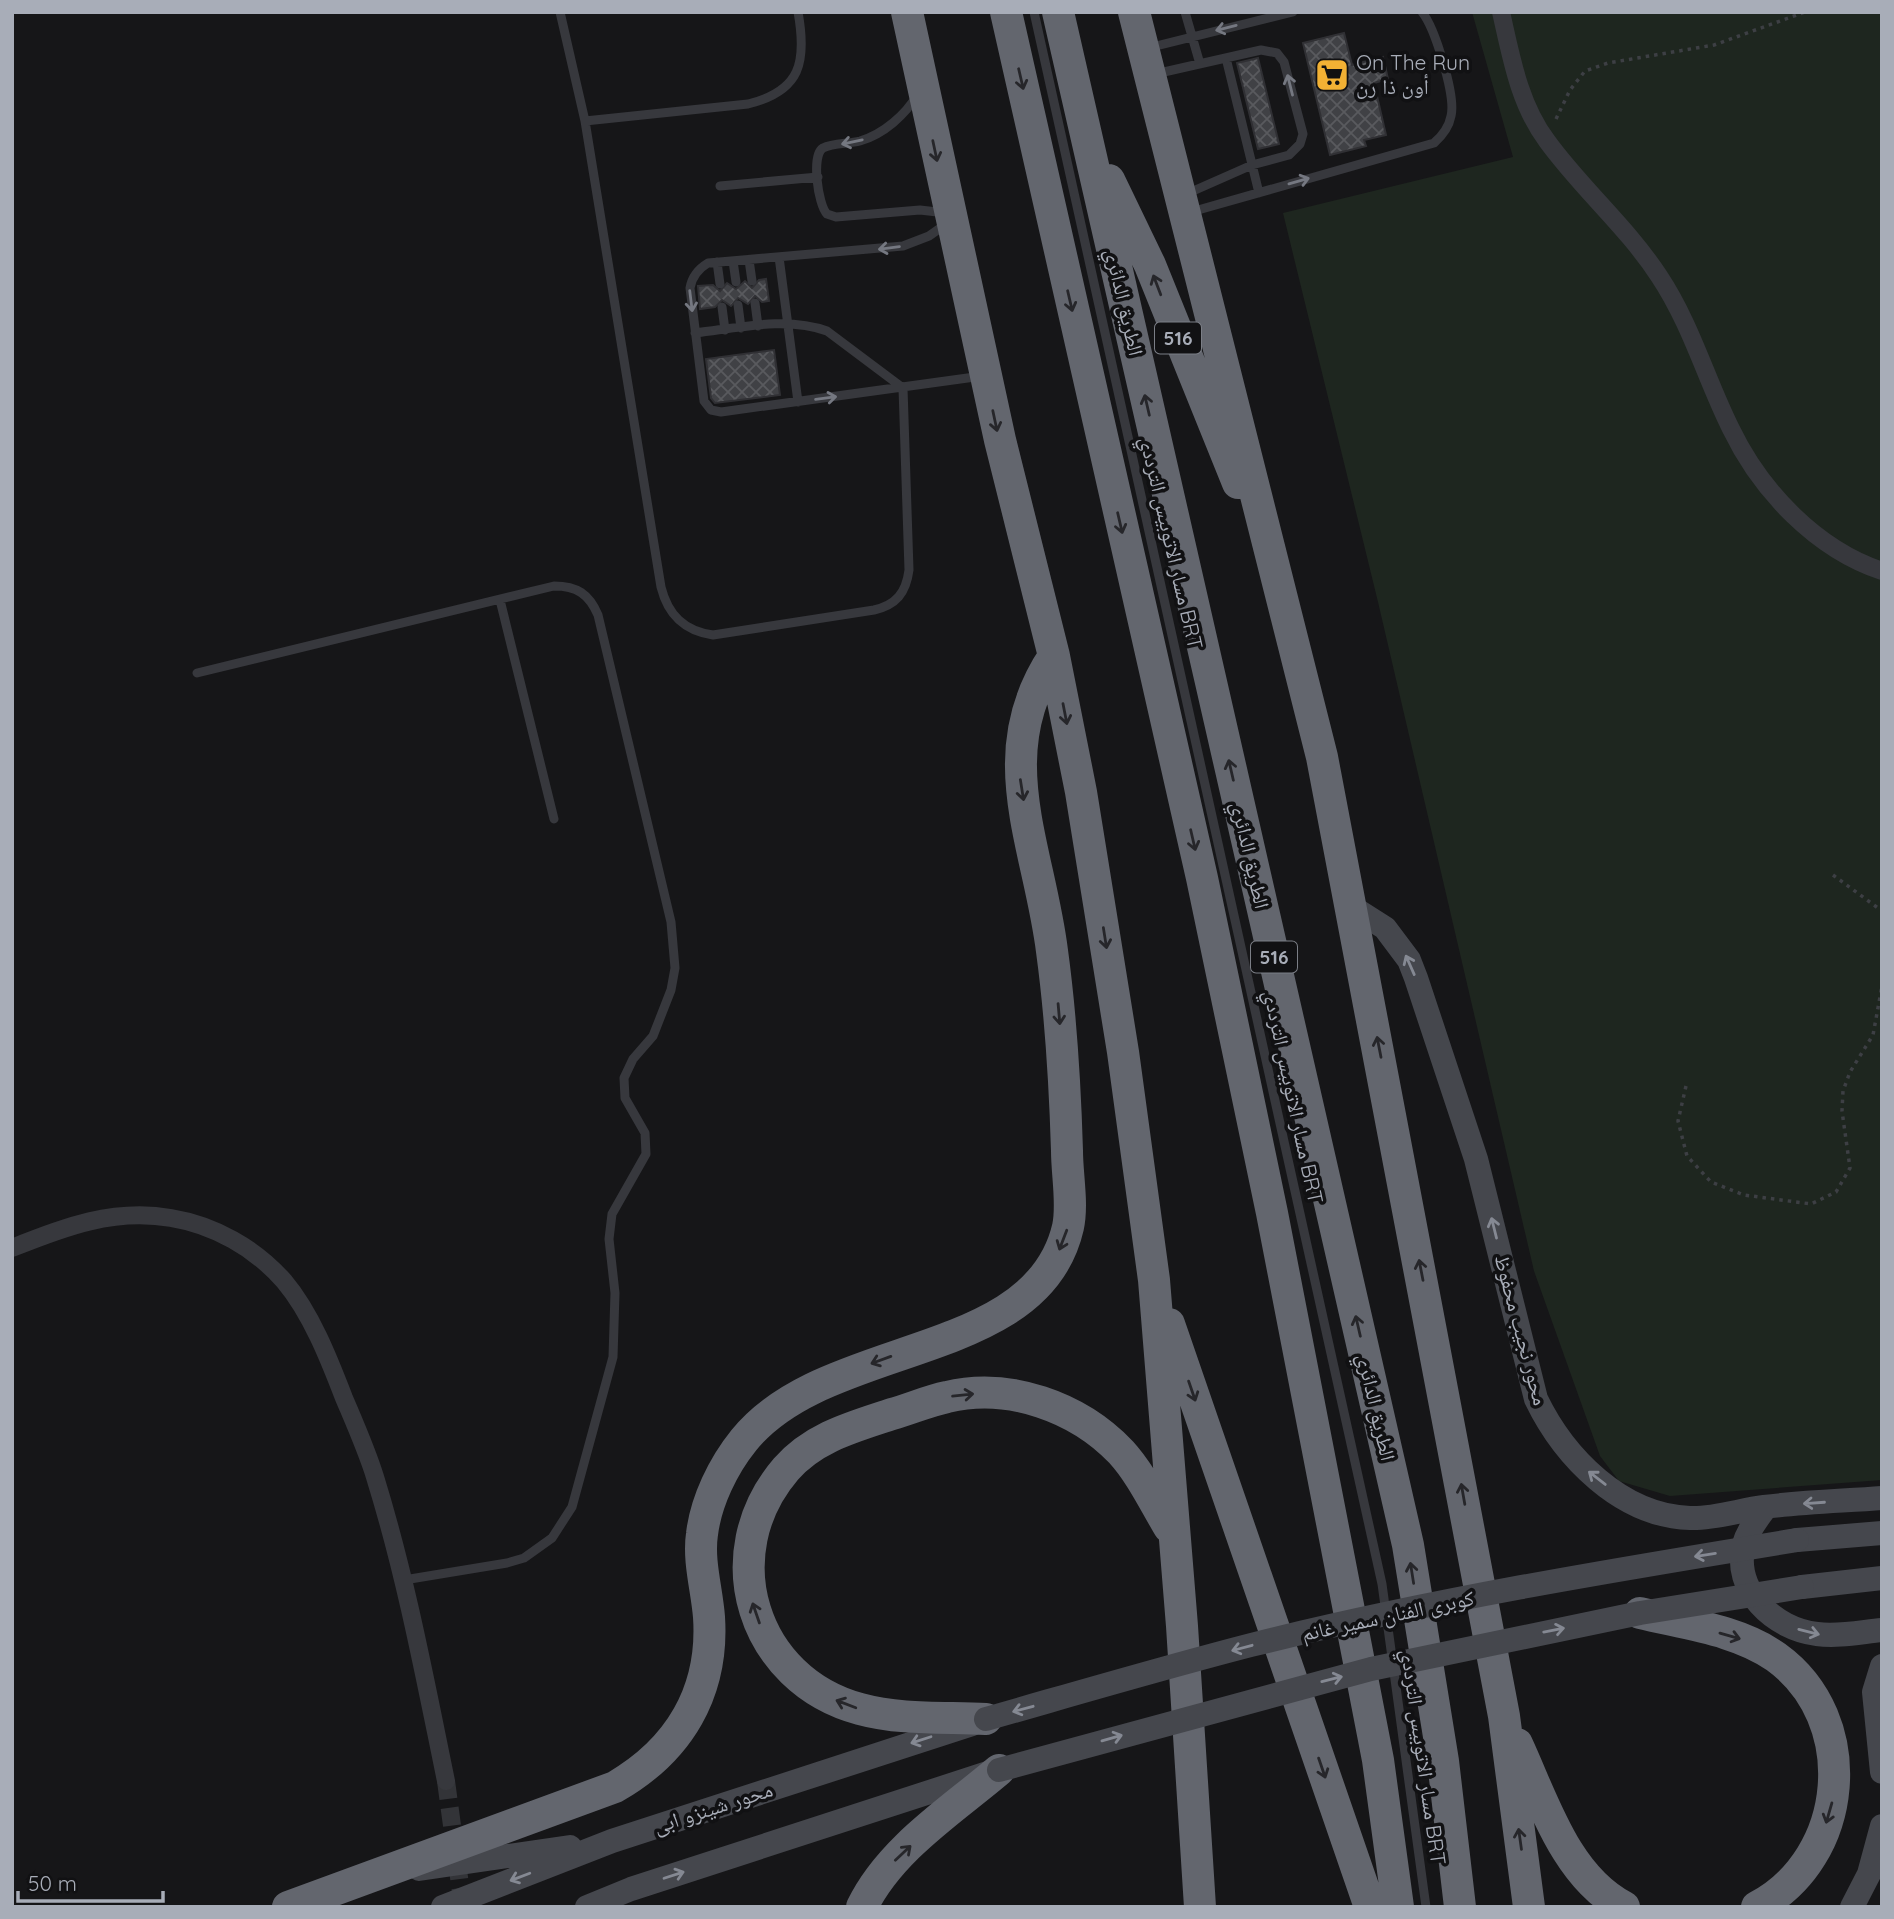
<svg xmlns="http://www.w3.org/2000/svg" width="1894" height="1919" viewBox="0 0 1894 1919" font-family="Quicksand,'Noto Naskh Arabic',sans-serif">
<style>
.grass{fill:#1e261f}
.building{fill:url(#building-cross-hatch);stroke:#303034;stroke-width:2}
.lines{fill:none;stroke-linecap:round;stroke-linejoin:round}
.street-tunnel{stroke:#333438;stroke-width:18;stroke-dasharray:18 9;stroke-linecap:butt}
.path{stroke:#3d3f44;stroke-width:3.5;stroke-dasharray:3.5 5;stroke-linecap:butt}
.lane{stroke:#37383d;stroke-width:9}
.street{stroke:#37383d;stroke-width:18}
.secondary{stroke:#45474d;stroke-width:24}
.highway{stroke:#63666e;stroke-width:32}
.secondary-bridge{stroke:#45474d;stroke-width:24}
.oneway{stroke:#757881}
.oneway2{stroke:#26262a}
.oneway3{stroke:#858993}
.labels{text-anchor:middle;stroke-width:7;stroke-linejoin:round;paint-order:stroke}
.shield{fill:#111113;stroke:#7b7e86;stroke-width:2}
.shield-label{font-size:19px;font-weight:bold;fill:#a8adb8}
.poi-label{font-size:21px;fill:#a8adb8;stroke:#111113;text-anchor:start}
.street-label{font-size:21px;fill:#a8adb8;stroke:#111113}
</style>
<defs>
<pattern id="building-cross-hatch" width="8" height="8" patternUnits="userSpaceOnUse" patternTransform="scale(1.75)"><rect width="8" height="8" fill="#404145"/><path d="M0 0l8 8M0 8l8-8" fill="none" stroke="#595a5e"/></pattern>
</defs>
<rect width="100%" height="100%" fill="#161618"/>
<path class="grass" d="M 1472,12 L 1882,12 L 1882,1480 L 1670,1496 L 1619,1481 L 1600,1456 L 1534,1271 L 1378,602 L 1283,213 L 1513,157 Z"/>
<path class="building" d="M 1344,33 L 1352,65 L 1383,57 L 1388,79 L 1374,83 L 1386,135 L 1364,140 L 1366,146 L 1330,155 L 1303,43 Z
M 1258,58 L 1279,144 L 1258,149 L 1237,63 Z
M 766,279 L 769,301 L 762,302 L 755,296 L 748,304 L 738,298 L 731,306 L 722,300 L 715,307 L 700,309 L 698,286 L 713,285 L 720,291 L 727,283 L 736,289 L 745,281 L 752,288 L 759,280 Z
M 774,350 L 780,395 L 715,403 L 711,398 L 706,359 Z"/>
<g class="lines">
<path class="street-tunnel" d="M 446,1781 L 463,1907"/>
<path class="path" d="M 1556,119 L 1570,90 L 1585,71 L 1608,63 L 1714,45 L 1805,12
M 1833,875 L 1882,911
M 1686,1086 L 1678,1121 L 1687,1156 L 1711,1182 L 1744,1195 L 1811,1204 L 1836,1192 L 1850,1168 L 1842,1111 L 1843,1091 L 1850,1072 L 1873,1035 L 1882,986"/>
<path class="lane" d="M 560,12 L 585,121 L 661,587 C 668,615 684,631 713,635 L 874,610 C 896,605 906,593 909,570 L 903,388
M 1034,12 L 1382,1584 L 1426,1907
M 1185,12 L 1200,64
M 1148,48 L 1293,12
M 1226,58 L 1259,193
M 1155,74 L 1261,50 L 1277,53 L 1284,62 L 1303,134 L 1300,144 L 1289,155 L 1252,165 L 1184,195
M 918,94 C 905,115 884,134 860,141 C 848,144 833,143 823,148 C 811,155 818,205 827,214 L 836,217 L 920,210 L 946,213
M 585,121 L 748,104 C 801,91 807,62 798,12
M 720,186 L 818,177
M 1191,212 L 1434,143 C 1442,136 1449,127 1451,116 C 1456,96 1435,28 1422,12
M 946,224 L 929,236 L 903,246 L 708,263 C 698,269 692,276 690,288 L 704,401 L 711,410 L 721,412 L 982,376
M 779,257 L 798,402
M 749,260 L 752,281
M 733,261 L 736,282
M 717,262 L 720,284
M 755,303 L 758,326
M 738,305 L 741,328
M 722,307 L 725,330
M 695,333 C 738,328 786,316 827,331 L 903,388
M 500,600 L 554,819
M 197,673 L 554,586 C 577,586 589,594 598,615 L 671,922 L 675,968 L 671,990 L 653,1036 L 633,1059 L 624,1078 L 625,1098 L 645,1133 L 646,1154 L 612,1214 L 609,1239 L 615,1293 L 613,1357 L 572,1507 L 552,1538 L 524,1558 L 507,1563 L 404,1580"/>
<path class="street" d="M 1501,12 C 1511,56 1519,104 1547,141 C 1581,188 1627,227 1659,276 C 1691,324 1706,379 1731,429 C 1761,491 1816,549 1882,571
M 12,1248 C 64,1227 114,1208 171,1218 C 214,1225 255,1248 284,1281 C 311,1313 329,1359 344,1398 C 355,1424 367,1451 375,1477 C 406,1577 425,1679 446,1781"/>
<path class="secondary" d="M 1352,907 L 1385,928 L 1409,960 L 1416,978 L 1476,1159 L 1536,1399 C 1564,1457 1621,1516 1690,1518 C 1714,1519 1740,1510 1764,1507 C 1803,1502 1843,1501 1882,1498
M 1766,1507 C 1758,1518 1748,1530 1744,1544 C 1732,1590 1774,1629 1817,1634 C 1838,1637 1861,1632 1882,1630
M 1797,1540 L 1882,1533
M 1802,1587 L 1882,1578
M 1882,1666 L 1874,1692 L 1882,1772
M 419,1869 L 570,1847
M 443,1907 L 612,1841 L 972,1724
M 587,1907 L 631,1889 L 988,1773
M 1852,1907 L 1869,1874 L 1882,1826"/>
<path class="highway" d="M 907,12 L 1000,440 L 1054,656 L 1081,792 L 1123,1052 L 1154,1280 L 1182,1626 L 1200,1907
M 1006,12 L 1202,878 L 1272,1213 L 1378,1760 L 1398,1907
M 1058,12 L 1408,1545 L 1443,1761 L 1460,1907
M 1134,12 L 1322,757 L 1504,1716 L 1529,1907
M 1109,180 L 1150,265 L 1238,483
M 1169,1324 L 1370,1907
M 1640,1613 C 1685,1624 1738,1630 1776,1657 C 1862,1719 1850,1858 1757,1907
M 986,1719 C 944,1717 900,1720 860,1709 C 752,1680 713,1554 786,1469 C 814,1437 853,1427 892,1414 C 910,1409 928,1401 947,1397 C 1009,1382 1078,1407 1121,1452 C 1141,1474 1154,1502 1169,1527
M 1517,1744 C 1543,1800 1565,1876 1624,1907
M 288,1907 L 615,1787 C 679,1750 714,1692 709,1617 C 707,1590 698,1561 702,1534 C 706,1501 723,1466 744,1440 C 826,1338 1037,1363 1068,1227 C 1073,1204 1067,1175 1067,1151 C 1065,1084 1061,1017 1052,951 C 1039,846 988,754 1054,656
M 862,1907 C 890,1849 952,1810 999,1770"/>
<path class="secondary-bridge" d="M 986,1719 C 1074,1694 1162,1668 1251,1645 C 1430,1600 1614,1570 1797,1540
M 999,1770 L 1371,1669 L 1640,1613 L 1802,1587"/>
</g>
<defs><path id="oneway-shaft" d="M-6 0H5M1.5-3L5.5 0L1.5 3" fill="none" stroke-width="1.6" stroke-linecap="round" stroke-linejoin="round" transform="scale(1.75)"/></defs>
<g class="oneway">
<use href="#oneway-shaft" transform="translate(1226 28) rotate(166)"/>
<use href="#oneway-shaft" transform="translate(1290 85) rotate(-104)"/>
<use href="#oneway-shaft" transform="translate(852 142) rotate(168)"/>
<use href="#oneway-shaft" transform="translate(1299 181) rotate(-16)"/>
<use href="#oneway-shaft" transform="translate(889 248) rotate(173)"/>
<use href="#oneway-shaft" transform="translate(691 301) rotate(83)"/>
<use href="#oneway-shaft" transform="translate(826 398) rotate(-7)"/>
</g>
<g class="oneway2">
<use href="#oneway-shaft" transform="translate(1021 79) rotate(77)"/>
<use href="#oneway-shaft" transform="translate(935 151) rotate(78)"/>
<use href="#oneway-shaft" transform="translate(1157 285) rotate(-111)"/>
<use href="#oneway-shaft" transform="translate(1070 301) rotate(77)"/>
<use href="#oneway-shaft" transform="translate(1147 405) rotate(-103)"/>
<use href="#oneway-shaft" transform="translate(995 421) rotate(78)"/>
<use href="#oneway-shaft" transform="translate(1120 523) rotate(77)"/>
<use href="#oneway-shaft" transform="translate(1065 714) rotate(79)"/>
<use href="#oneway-shaft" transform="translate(1231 770) rotate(-103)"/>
<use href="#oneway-shaft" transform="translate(1022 790) rotate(81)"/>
<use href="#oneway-shaft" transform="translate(1193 840) rotate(77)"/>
<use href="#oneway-shaft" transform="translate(1105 938) rotate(81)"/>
<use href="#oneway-shaft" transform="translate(1059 1014) rotate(85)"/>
<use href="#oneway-shaft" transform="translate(1379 1047) rotate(-101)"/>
<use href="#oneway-shaft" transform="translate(1063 1240) rotate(111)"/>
<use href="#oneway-shaft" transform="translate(1421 1270) rotate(-101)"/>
<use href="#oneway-shaft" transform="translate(1358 1326) rotate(-103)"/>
<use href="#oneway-shaft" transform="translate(881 1360) rotate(160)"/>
<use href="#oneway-shaft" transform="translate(1192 1391) rotate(71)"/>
<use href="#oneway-shaft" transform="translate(963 1395) rotate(-6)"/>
<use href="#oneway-shaft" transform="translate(1463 1494) rotate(-100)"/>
<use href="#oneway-shaft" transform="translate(1412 1573) rotate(-99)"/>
<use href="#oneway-shaft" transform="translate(756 1613) rotate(-109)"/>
<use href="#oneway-shaft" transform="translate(1730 1636) rotate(16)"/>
<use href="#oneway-shaft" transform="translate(846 1704) rotate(-159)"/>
<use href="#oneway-shaft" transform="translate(1322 1768) rotate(71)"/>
<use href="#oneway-shaft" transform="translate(1829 1813) rotate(106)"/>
<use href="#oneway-shaft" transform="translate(1520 1839) rotate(-98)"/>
<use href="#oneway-shaft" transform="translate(903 1853) rotate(-43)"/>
</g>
<g class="oneway3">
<use href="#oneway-shaft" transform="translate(1410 965) rotate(-114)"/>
<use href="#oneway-shaft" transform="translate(1494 1228) rotate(-104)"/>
<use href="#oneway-shaft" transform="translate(1597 1478) rotate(-142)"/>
<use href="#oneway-shaft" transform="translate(1814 1503) rotate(176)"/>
<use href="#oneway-shaft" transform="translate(1705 1555) rotate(171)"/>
<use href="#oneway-shaft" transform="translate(1554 1630) rotate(-11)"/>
<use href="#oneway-shaft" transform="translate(1809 1632) rotate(14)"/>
<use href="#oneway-shaft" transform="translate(1242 1648) rotate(165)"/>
<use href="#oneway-shaft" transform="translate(1332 1679) rotate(-14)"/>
<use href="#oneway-shaft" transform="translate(1023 1709) rotate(165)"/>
<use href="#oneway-shaft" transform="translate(1112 1738) rotate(-16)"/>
<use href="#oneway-shaft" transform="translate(921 1740) rotate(162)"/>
<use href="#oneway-shaft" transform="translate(674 1875) rotate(-18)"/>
<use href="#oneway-shaft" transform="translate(520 1877) rotate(159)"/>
</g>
<defs>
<symbol id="supermarket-square" viewBox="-11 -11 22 22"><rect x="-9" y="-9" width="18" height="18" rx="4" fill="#f2b134" stroke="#111113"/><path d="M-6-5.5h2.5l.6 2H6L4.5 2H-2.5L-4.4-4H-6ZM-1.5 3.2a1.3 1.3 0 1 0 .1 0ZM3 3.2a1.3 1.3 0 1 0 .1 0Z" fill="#111"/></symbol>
</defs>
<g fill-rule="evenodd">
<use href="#supermarket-square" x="1313" y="56" width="38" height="38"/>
</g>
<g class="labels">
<g class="shield">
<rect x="1155" y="322.5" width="46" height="31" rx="5"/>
<rect x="1251" y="941.5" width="46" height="31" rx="5"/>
</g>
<g class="shield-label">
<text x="1178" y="345">516</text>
<text x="1274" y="964">516</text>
</g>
<g class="poi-label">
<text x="1356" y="70">On The Run<tspan x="1356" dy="24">أون ذا رن</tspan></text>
</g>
<g class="street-label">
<text transform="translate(1124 302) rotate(77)" y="7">الطريق الدائري</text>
<text transform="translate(1171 543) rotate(77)" y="7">مسار الاتوبيس الترددي BRT</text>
<text transform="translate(1250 855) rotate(77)" y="7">الطريق الدائري</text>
<text transform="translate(1293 1097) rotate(78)" y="7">مسار الاتوبيس الترددي BRT</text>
<text transform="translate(1521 1330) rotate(75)" y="7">محور نجيب محفوظ</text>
<text transform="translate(1376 1407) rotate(77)" y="7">الطريق الدائري</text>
<text transform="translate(1388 1616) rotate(-12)" y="7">كوبرى الفنان سمير غانم</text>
<text transform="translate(1423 1757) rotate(82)" y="7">مسار الاتوبيس الترددي BRT</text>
<text transform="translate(713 1808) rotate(-18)" y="7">محور شينزو ابى</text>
</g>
</g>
<rect width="1894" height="1919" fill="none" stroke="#a8adb8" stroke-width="28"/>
<path d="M18 1891v10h145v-10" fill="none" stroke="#a8adb8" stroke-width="3.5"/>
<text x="28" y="1891" font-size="21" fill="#a8adb8" stroke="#111113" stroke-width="5" paint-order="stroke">50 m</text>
</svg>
